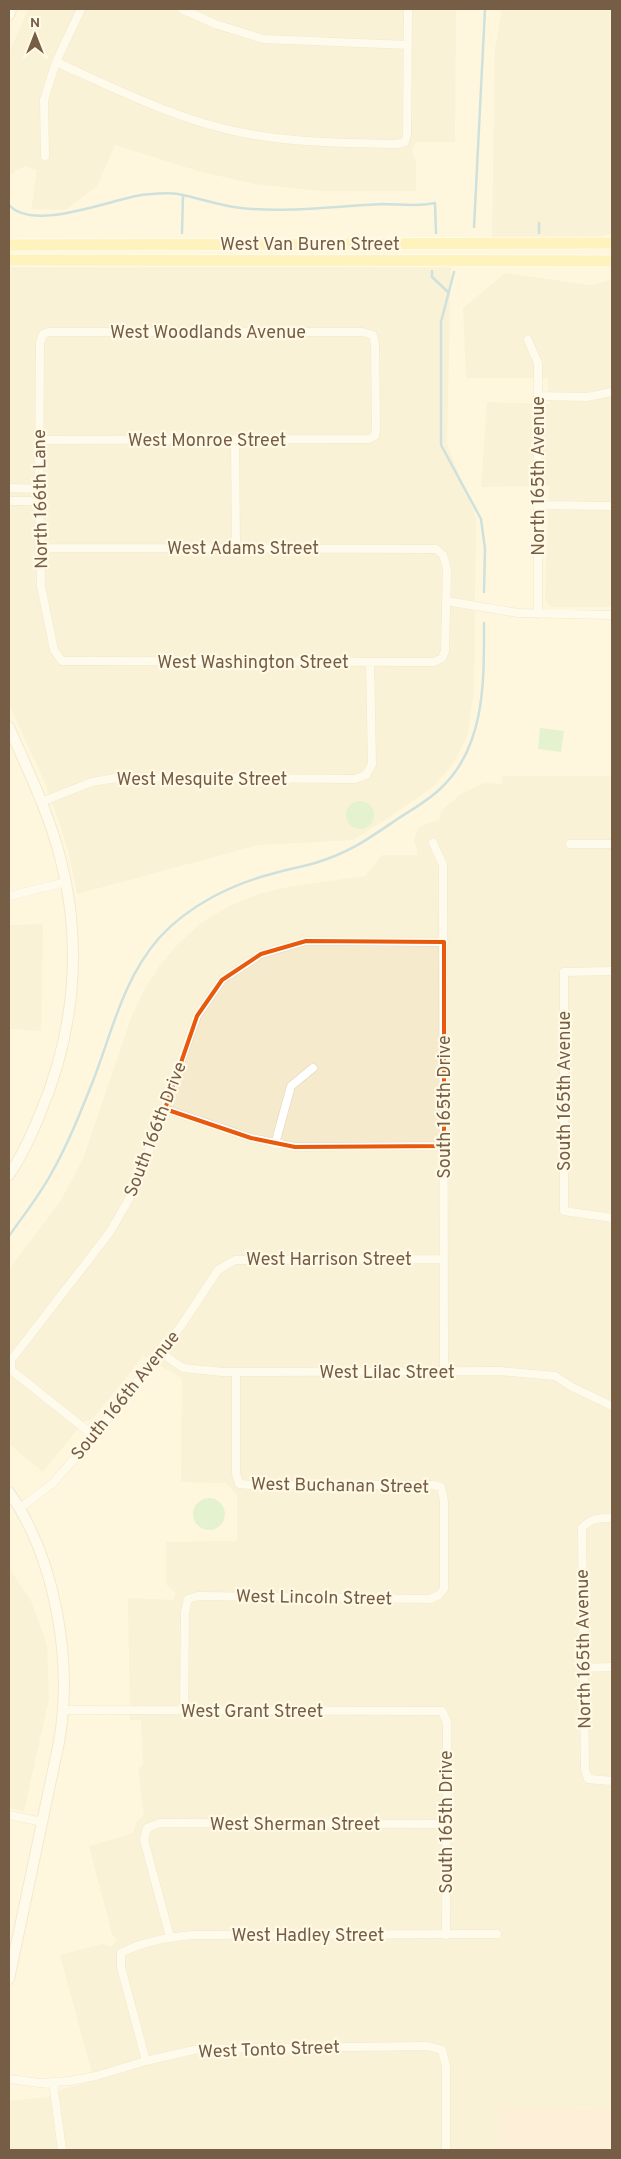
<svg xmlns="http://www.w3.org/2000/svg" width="621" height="2159" viewBox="0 0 621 2159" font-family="Overpass,sans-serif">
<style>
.residential{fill:#f6eacc}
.commercial{fill:#ffe7d1}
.green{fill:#c7ecbc}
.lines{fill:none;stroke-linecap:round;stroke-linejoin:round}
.stream{stroke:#97c5db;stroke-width:2.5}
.street-casing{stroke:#e2d4ba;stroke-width:9}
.secondary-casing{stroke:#e8d6b7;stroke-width:12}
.primary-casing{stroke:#fff;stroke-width:13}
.street{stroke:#fff;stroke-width:8}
.secondary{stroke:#fff;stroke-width:10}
.primary{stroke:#ffea94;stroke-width:11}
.marked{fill:none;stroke:#e8590c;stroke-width:4;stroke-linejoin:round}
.labels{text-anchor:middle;stroke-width:4.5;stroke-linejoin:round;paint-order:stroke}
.street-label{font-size:18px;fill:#755e45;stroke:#fff9e6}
</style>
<rect width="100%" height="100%" fill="#fef7de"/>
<path class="residential" d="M 28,9 L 456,9 L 455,142 L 416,142 L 412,150 L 416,163 L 416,191 L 320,191 L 255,184 L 201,172 L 115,145 L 97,186 L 65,210 L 31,209 L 37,170 L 25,166 L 9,175 L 9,53 Z
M 502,9 L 612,9 L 612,234 L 597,237 L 492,238 L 495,48 Z
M 9,267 L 451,267 L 447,444 L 476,517 L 474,689 L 468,734 L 453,764 L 434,786 L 391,816 L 353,840 L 259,845 L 77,894 L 69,854 L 59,822 L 44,781 L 9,704 Z
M 505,273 L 590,285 L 612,280 L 612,607 L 551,607 L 545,600 L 549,486 L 481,487 L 487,402 L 549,404 L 548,378 L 466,378 L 463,308 Z
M 612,751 L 612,2107 L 502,2108 L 502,2150 L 9,2150 L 9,2101 L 47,2097 L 63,2089 L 94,2081 L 60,1955 L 102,1944 L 111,1947 L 117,1940 L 112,1934 L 89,1846 L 133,1833 L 137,1821 L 144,1816 L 138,1769 L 143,1765 L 141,1720 L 130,1720 L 128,1598 L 173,1600 L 176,1594 L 166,1584 L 166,1542 L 237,1541 L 237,1495 L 226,1483 L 181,1482 L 182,1378 L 143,1356 L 92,1420 L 84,1421 L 43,1472 L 9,1444 L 9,1269 L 60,1202 L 83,1159 L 131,1018 L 144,990 L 160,965 L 179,943 L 201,923 L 229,906 L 258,894 L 288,887 L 365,876 L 382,855 L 418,855 L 414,840 L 418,828 L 428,823 L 439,821 L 441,811 L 461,794 L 484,783 L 502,784 L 502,776 L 612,776 Z
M 43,924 L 41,1031 L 10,1029 L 9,1073 L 9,925 Z
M 9,1568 L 31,1601 L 47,1645 L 49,1699 L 24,1811 L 9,1808 Z"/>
<path class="commercial" d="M 612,2107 L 612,2150 L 502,2150 L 502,2108 Z"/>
<path class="green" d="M 540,728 L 564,731 L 561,752 L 538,749 Z
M346 815a14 14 0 1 1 28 0a14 14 0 1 1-28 0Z
M193 1514a16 16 0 1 1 32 0a16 16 0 1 1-32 0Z"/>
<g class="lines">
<path class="stream" d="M 9,205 C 33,232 110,200 141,195 C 152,194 168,192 178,194 C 199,198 220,206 241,208 C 288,213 335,206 382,204 C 400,204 417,207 435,203 L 436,233
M 539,223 L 539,233
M 474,227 L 485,9
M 182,233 L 183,195
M 432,271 L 432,277 L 448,292
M 454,272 L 441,322 L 441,445 L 481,519 L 485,549 L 484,592
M 9,1236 C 23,1216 39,1196 51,1174 C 67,1146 79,1116 91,1086 C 112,1034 121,982 159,938 C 189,905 232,884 275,873 C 288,869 302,867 315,863 C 349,853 368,839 396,820 C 411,810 428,801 441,788 C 486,746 484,679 484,623"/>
<defs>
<path id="street" d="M 182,9 L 215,24 L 263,39 L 408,45
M 56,62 C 118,90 181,122 249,134 C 297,143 347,143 397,144 L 405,142 L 407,135 L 408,9
M 45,156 L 44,100 L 56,62 L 81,9
M 528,340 L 538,363 L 538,614
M 538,396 L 587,397 L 612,392
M 39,440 L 369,439 L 375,436 L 376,428 L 375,345 L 373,335 L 362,332 L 49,332 L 43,334 L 40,343 L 39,489 L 41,586 L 54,650 L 62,661 L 74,661 L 434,662 L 442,658 L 445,651 L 447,569 L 443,555 L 436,549 L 40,548
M 235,440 L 236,548
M 9,488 L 39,489
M 9,501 L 39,501
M 538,505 L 612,506
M 446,601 L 518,613 L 612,615
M 41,802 L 92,782 L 122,777 L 355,779 L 366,775 L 372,764 L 370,662
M 433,843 L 443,865 L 444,1372
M 570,844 L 612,844
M 9,896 L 66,882
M 612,971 L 564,972 L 564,1211 L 612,1218
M 165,1109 L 251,1138 L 295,1147 L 444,1146
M 275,1144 L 291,1086 L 313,1068
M 160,1352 L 183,1368 L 223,1372 L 500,1371 L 555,1376 L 572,1387 L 612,1406
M 94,1436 L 11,1370 L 11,1360 L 110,1232 L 137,1185 L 197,1016 L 222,980 L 261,954 L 306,941 L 444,942
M 20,1508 L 53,1483 L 89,1442 L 181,1326 L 218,1270 L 235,1260 L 444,1259
M 612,1518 C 599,1518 591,1518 582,1528 L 585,1769 L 588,1779 L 612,1781
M 584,1668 L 612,1667
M 63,1710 L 442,1711 L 447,1722 L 446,1935
M 184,1712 L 185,1612 L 188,1599 L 198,1596 L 430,1599 L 439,1595 L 444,1589 L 444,1501 L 441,1487 L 433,1485 L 253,1485 L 239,1484 L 236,1473 L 236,1372
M 9,1815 L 43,1822
M 170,1937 L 144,1840 L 147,1828 L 160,1823 L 445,1824
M 146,2061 L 121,1967 L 121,1953 C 144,1941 168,1937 194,1935 L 497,1934
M 9,2079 L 40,2083 L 70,2081 L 96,2076 L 146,2061 L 198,2049 L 428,2046 L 442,2050 L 446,2066 L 446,2150
M 53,2083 L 62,2150"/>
<path id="secondary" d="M 9,15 L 11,9
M 9,727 C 28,771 50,815 61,861 C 83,946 74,1034 40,1114 C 31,1136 22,1156 9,1175
M 9,1492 C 56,1559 73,1662 59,1742 L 9,1979"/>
<path id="primary" d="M 9,245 L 612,243
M 9,260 L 612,261"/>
</defs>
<use href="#street" class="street-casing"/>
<use href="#secondary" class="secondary-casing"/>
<use href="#primary" class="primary-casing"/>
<use href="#street" class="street"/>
<use href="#secondary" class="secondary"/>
<use href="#primary" class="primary"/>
</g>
<path d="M0 0H621V2159H0ZM 306,941 L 444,942 L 444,1146 L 295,1147 L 251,1138 L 165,1109 L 197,1016 L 222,980 L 261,954 Z" fill="#fef7de" fill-opacity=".55" fill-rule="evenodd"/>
<path class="marked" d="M 306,941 L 444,942 L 444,1146 L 295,1147 L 251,1138 L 165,1109 L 197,1016 L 222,980 L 261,954 Z"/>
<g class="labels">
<g class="street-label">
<text x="310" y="250">West Van Buren Street</text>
<text x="208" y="338">West Woodlands Avenue</text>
<text x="207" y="446">West Monroe Street</text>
<text transform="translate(538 476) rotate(-90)" y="6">North 165th Avenue</text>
<text transform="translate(40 499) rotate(-91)" y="6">North 166th Lane</text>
<text x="243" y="554">West Adams Street</text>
<text x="253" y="668">West Washington Street</text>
<text x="202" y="785">West Mesquite Street</text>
<text transform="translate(564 1091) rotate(-90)" y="6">South 165th Avenue</text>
<text transform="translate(444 1107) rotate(-90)" y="6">South 165th Drive</text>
<text transform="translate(155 1129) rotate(-69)" y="6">South 166th Drive</text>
<text x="329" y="1265">West Harrison Street</text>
<text x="387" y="1378">West Lilac Street</text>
<text transform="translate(125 1395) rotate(-51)" y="6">South 166th Avenue</text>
<text transform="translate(340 1485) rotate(1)" y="6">West Buchanan Street</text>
<text transform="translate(314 1597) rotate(1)" y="6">West Lincoln Street</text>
<text transform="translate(583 1649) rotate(-91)" y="6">North 165th Avenue</text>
<text x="252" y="1717">West Grant Street</text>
<text transform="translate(446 1822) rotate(-90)" y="6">South 165th Drive</text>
<text x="295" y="1830">West Sherman Street</text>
<text x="308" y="1941">West Hadley Street</text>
<text transform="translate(269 2049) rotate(-2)" y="6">West Tonto Street</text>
</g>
</g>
<rect width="621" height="2159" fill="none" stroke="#755e45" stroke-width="20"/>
<g transform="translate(35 35)" stroke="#fff9e6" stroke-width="4" paint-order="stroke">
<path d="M0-4L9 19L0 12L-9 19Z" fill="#755e45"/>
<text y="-8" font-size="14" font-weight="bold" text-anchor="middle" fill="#755e45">N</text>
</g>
</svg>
